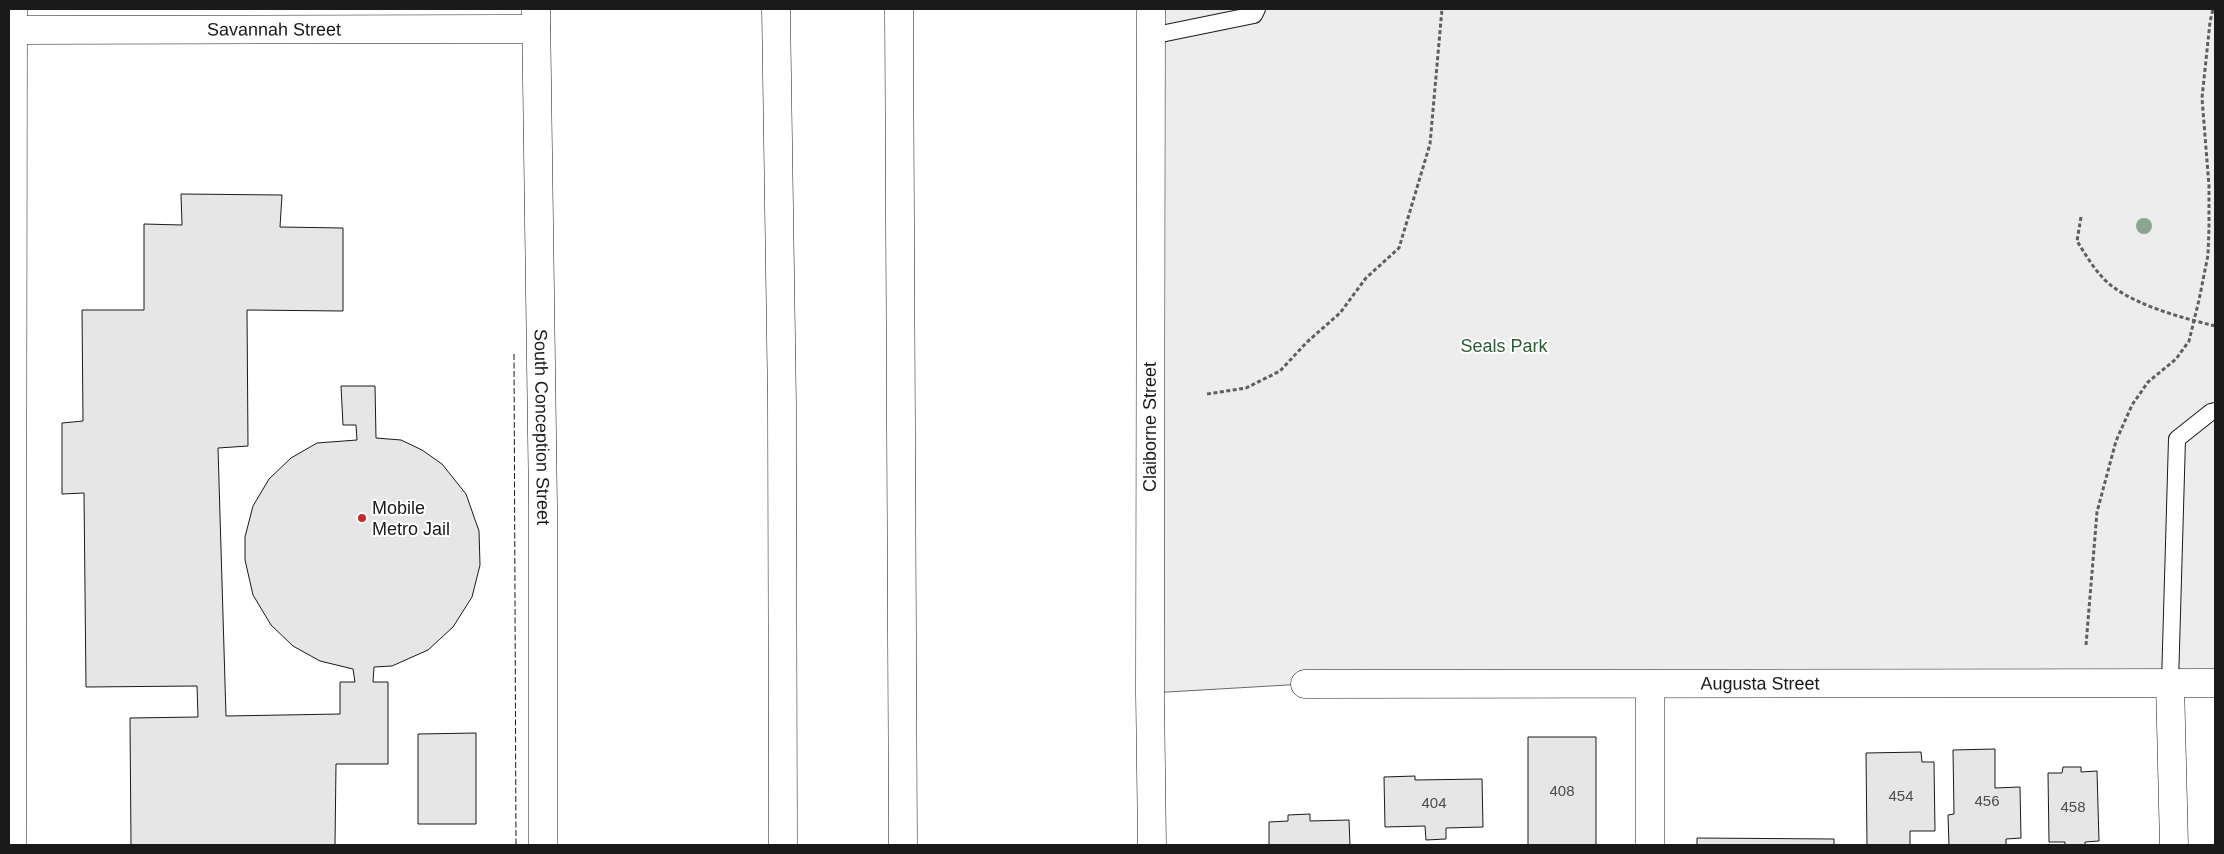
<svg xmlns="http://www.w3.org/2000/svg" width="2224" height="854" viewBox="0 0 2224 854" font-family="Helvetica,sans-serif">
<style>
.built{fill:#ededed;stroke:#6a6a6a}
.building{fill:#e6e6e6;stroke:#1a1a1a}
.lines{fill:none;stroke-linecap:round;stroke-linejoin:round}
.service-casing{stroke:#1a1a1a;stroke-width:18}
.minor-casing{stroke:#1a1a1a;stroke-width:29}
.tertiary-casing{stroke:#1a1a1a;stroke-width:29}
.motorway-casing{stroke:#1a1a1a;stroke-width:29}
.path{stroke:#5f5f5f;stroke-width:3;stroke-dasharray:4 2.5;stroke-linecap:butt}
.service{stroke:#fff;stroke-width:16}
.minor{stroke:#fff;stroke-width:28}
.tertiary{stroke:#fff;stroke-width:28}
.motorway{stroke:#fff;stroke-width:28}
.fence{stroke:#1a1a1a;stroke-width:1;stroke-dasharray:6 2.5;stroke-linecap:butt}
.tree{fill:#8aa48f}
.poi-dot{fill:#c62828;stroke:#fff;stroke-width:2}
.labels{text-anchor:middle;stroke-width:4;stroke-linejoin:round;paint-order:stroke}
.number-label{font-size:15px;fill:#4d4d4d}
.street-label{font-size:18px;fill:#1a1a1a;stroke:#fff}
.park-label{font-size:18px;fill:#2b5a34;stroke:#fff}
.poi-label{font-size:18px;fill:#1a1a1a;stroke:#fff;text-anchor:start}
</style>
<rect width="100%" height="100%" fill="#fff"/>
<path class="built" d="M 1151,9 L 2215,9 L 2215,683 L 1305,684 L 1150,693 Z"/>
<path class="building" d="M 181,194 L 282,195 L 280,227 L 343,228 L 343,311 L 247,310 L 248,446 L 218,448 L 226,716 L 340,714 L 340,682 L 355,682 L 353,669 L 320,661 L 293,646 L 271,625 L 253,595 L 245,560 L 245,537 L 253,506 L 269,479 L 291,458 L 317,443 L 357,440 L 356,425 L 343,425 L 341,386 L 375,386 L 376,438 L 401,440 L 422,450 L 442,464 L 466,494 L 479,531 L 480,565 L 472,597 L 453,627 L 428,650 L 392,666 L 374,667 L 373,682 L 388,682 L 388,764 L 336,764 L 335,845 L 131,845 L 130,718 L 198,717 L 197,686 L 86,687 L 84,493 L 62,494 L 62,423 L 83,421 L 82,310 L 144,310 L 144,224 L 182,225 Z
M 476,733 L 476,824 L 418,824 L 418,734 Z
M 1528,737 L 1596,737 L 1596,845 L 1528,845 Z
M 1995,749 L 1995,788 L 2020,787 L 2021,838 L 2006,839 L 2006,845 L 1949,845 L 1948,815 L 1954,814 L 1953,750 Z
M 1921,752 L 1922,762 L 1934,762 L 1935,831 L 1910,831 L 1910,845 L 1867,845 L 1866,753 Z
M 2063,767 L 2081,767 L 2081,772 L 2097,771 L 2099,841 L 2085,842 L 2085,845 L 2065,845 L 2065,842 L 2049,842 L 2048,773 L 2062,773 Z
M 1415,776 L 1415,780 L 1482,779 L 1483,827 L 1446,828 L 1446,839 L 1426,840 L 1425,826 L 1385,827 L 1384,777 Z
M 1310,814 L 1310,821 L 1349,820 L 1350,845 L 1269,845 L 1269,822 L 1288,821 L 1288,815 Z
M 1697,838 L 1834,839 L 1834,845 L 1697,845 Z"/>
<g class="lines">
<defs>
<path id="service" d="M 1151,36 L 1254,15 L 1257,9
M 2170,683 L 2177,439 L 2211,412 L 2215,411"/>
<g id="minor">
<path id="s1" d="M 536,9 L 543,505 L 543,845"/>
<path id="s2" d="M 13,30 L 536,29"/>
<path d="M 2170,683 L 2174,845"/>
<path id="s3" d="M 1305,684 L 2215,683"/>
<path d="M 1650,684 L 1650,845"/>
<path d="M 12,845 L 13,9"/>
</g>
<path id="tertiary" d="M 1151,9 L 1150,693 L 1152,845"/>
<path id="motorway" d="M 776,9 L 782,404 L 783,845
M 899,9 L 903,845"/>
</defs>
<use href="#service" class="service-casing"/>
<use href="#minor" class="minor-casing"/>
<use href="#tertiary" class="tertiary-casing"/>
<use href="#motorway" class="motorway-casing"/>
<path class="path" d="M 2081,217 L 2077,241 C 2087,257 2098,276 2113,287 C 2141,307 2183,318 2215,326
M 1207,394 L 1246,388 L 1280,371 L 1307,342 L 1340,313 L 1366,278 L 1399,248 L 1430,144 L 1442,9
M 2086,645 L 2097,512 L 2116,441 L 2132,405 L 2148,382 L 2176,359 L 2189,341 L 2199,300 L 2208,255 L 2209,228 L 2209,186 L 2202,98 L 2210,22 L 2213,9"/>
<use href="#service" class="service"/>
<use href="#minor" class="minor"/>
<use href="#tertiary" class="tertiary"/>
<use href="#motorway" class="motorway"/>
<path class="fence" d="M 514,354 L 516,845"/>
</g>
<circle class="tree" cx="2144" cy="226" r="8"/>
<circle class="poi-dot" cx="362" cy="518" r="5"/>
<g class="labels">
<g class="number-label">
<text x="1562" y="796">408</text>
<text x="1901" y="801">454</text>
<text x="1987" y="806">456</text>
<text x="1434" y="808">404</text>
<text x="2073" y="812">458</text>
</g>
<g class="street-label">
<text dy="6" stroke="none"><textPath href="#s2" startOffset="261">Savannah Street</textPath></text>
<text dy="6" stroke="none"><textPath href="#s1" startOffset="418">South Conception Street</textPath></text>
<text transform="translate(1150 427) rotate(-90)" y="6">Claiborne Street</text>
<text dy="6" stroke="none"><textPath href="#s3" startOffset="455">Augusta Street</textPath></text>
</g>
<g class="park-label">
<text x="1504" y="352">Seals Park</text>
</g>
<g class="poi-label">
<text x="372" y="514">Mobile<tspan x="372" dy="21">Metro Jail</tspan></text>
</g>
</g>
<rect width="2224" height="854" fill="none" stroke="#1a1a1a" stroke-width="20"/>
</svg>
